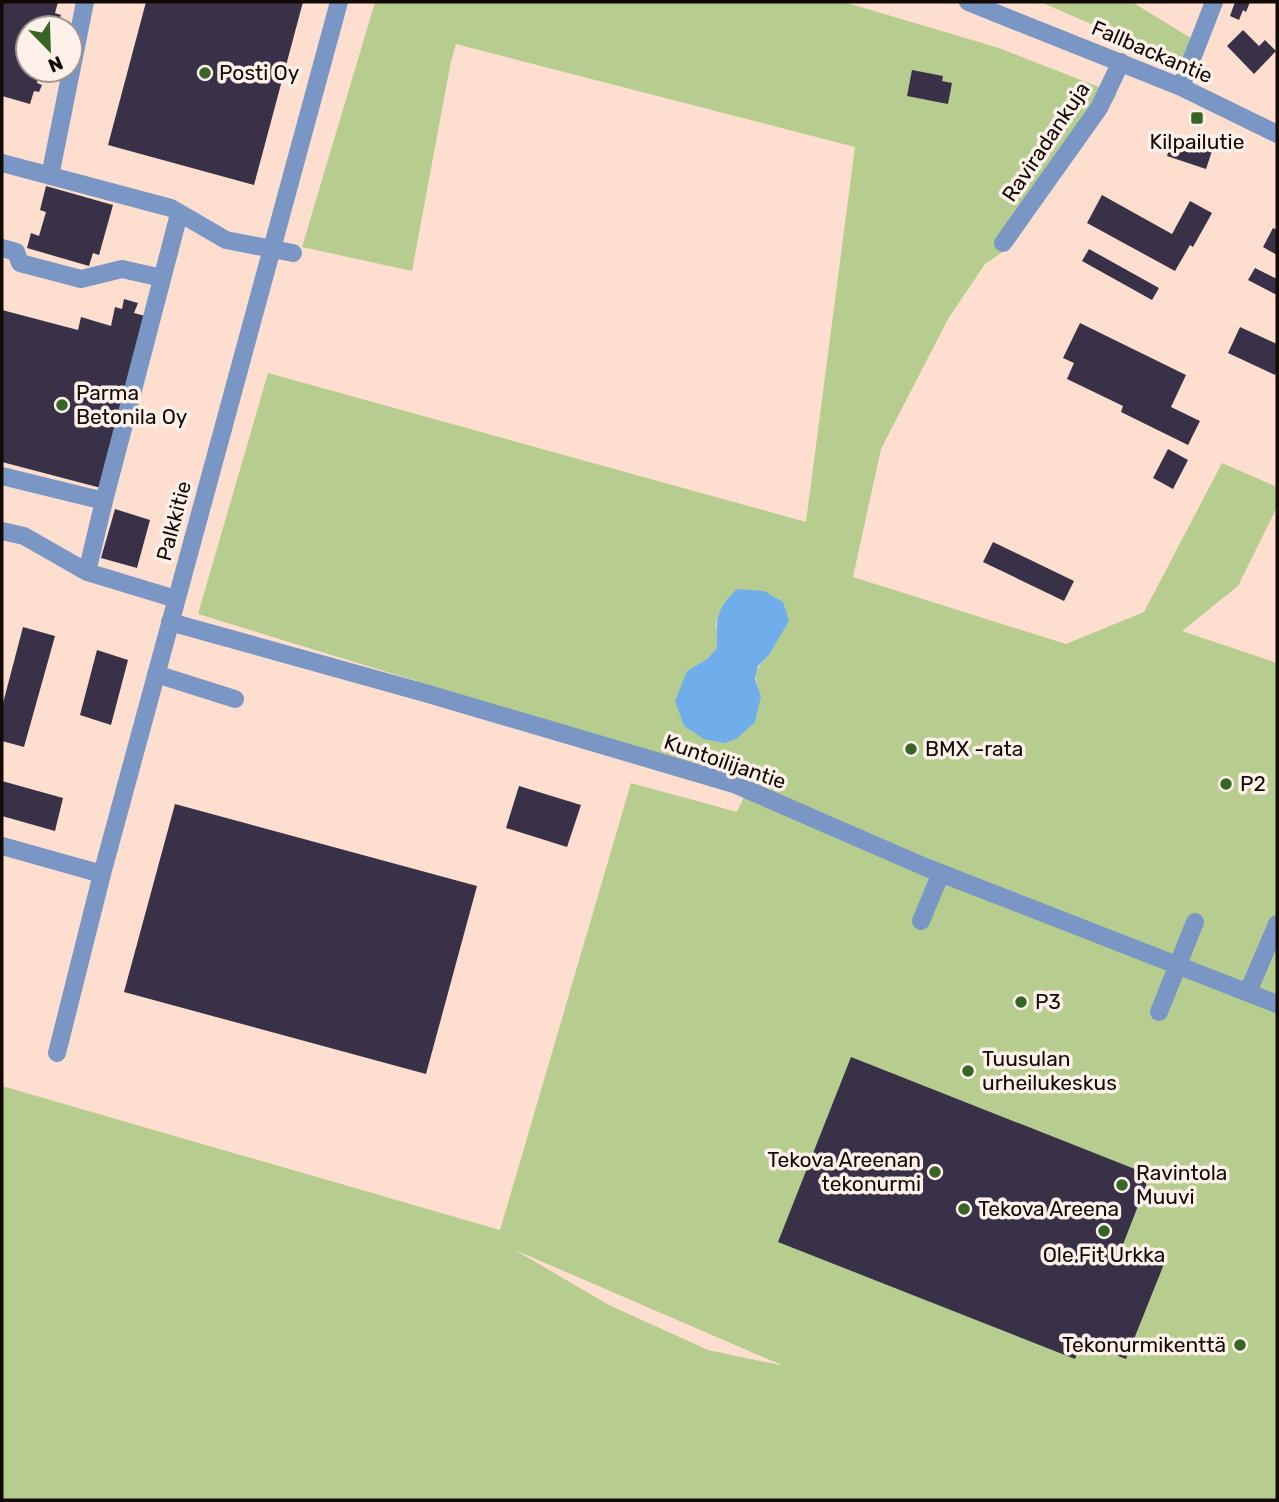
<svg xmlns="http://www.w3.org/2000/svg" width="1279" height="1502" viewBox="0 0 1279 1502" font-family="Rubik,sans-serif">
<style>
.green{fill:#b6cd8f;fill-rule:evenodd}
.water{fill:#6faeea}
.building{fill:#393147}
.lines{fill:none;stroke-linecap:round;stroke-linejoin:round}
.minor{stroke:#7996c4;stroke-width:18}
.poi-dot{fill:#366525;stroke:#fdf1ea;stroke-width:2.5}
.labels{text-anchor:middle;stroke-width:7;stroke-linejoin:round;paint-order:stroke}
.street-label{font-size:21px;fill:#130a05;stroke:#fdf1ea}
.poi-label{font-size:21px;fill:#130a05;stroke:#fdf1ea;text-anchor:start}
</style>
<rect width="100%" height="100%" fill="#fedfcf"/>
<path class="green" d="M 375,2 L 844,2 L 999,48 L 1117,94 L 1013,245 L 985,264 L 948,319 L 881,449 L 853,577 L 1066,644 L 1144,612 L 1222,463 L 1277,487 L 1277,507 L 1238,586 L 1182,631 L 1277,663 L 1277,1500 L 2,1500 L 2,1086 L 500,1230 L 631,783 L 737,812 L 753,777 L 648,752 L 198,614 L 268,373 L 806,522 L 855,147 L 456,44 L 451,61 L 412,271 L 302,247 ZM 716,622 L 769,655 C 753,671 754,676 761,696 L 687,671 L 707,659 L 717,648 ZM 515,1250 L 784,1366 L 785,1366 L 708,1350 L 609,1305 Z
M 1041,2 L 1132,2 L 1194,40 L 1183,62 L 1161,55 Z"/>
<path class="water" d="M 737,589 L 764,591 L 783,602 L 789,621 L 769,655 L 758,666 L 755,679 L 761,696 L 755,722 L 736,739 L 724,743 L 704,739 L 684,726 L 675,701 L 687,671 L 707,659 L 717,648 C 716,619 716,609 737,589 Z"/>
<path class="building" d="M 2,2 L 58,2 L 55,13 L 61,15 L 58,22 L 54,21 L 52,25 L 61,28 L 28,28 L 28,70 L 41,70 L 46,73 L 43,80 L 38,78 L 37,83 L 42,85 L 39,92 L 34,91 L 30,104 L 2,96 Z
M 146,2 L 303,2 L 254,185 L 108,145 Z
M 1235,2 L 1250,2 L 1246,12 L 1243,10 L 1239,20 L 1230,16 Z
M 1243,30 L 1259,46 L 1265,40 L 1276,51 L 1254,74 L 1227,46 Z
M 912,70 L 943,76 L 942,81 L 952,83 L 948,104 L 907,96 Z
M 1173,138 L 1212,151 L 1206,169 L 1167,156 Z
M 46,186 L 113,205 L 99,255 L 93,253 L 89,266 L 27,248 L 31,233 L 39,236 L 46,212 L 40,210 Z
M 1102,195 L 1172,234 L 1190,201 L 1212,213 L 1193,247 L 1190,245 L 1175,271 L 1087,223 Z
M 1273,228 L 1277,230 L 1277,255 L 1263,247 Z
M 1089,249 L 1159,288 L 1152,300 L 1082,261 Z
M 1255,268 L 1277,279 L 1277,295 L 1248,280 Z
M 124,299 L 138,303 L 134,313 L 145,316 L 101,488 L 2,462 L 2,310 L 78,330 L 81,317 L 111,326 L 115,307 L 122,309 Z
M 1080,323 L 1186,375 L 1171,407 L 1200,421 L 1188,445 L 1121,412 L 1123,406 L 1067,379 L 1074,363 L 1063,358 Z
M 1240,327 L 1277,344 L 1277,370 L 1275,375 L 1228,353 Z
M 1168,449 L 1188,460 L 1173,489 L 1153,478 Z
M 115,509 L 150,520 L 137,568 L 101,558 Z
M 993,542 L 1074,581 L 1064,601 L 983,562 Z
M 23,627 L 55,636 L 24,747 L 2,741 L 2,707 Z
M 97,650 L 128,660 L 111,725 L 80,715 Z
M 2,781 L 63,798 L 55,831 L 2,816 Z
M 519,786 L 581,805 L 567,847 L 506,828 Z
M 175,804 L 477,886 L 426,1074 L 124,992 Z
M 851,1057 L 1150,1175 L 1122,1247 L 1164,1264 L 1126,1359 L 1082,1342 L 1075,1359 L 778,1242 Z"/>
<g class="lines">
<path class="minor" d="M 968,2 L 1181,87 L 1277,134
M 1181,87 L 1214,2
M 2,163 L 171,208 L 226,240 L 293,253
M 50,176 L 85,2
M 1003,243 L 1099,108 L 1121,62
M 2,248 L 16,252 L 20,263 L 81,279 L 122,269 L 162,278
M 2,476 L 104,501 L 87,572 L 176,599
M 104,501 L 179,214
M 2,531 L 24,536 L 87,572
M 170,622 L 425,693 L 734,784 L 925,867 L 1277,1004
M 156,674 L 235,699
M 2,846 L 102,874
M 921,921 L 941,873
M 1248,992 L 1277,924
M 1159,1012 L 1195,922
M 57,1053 L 102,874 L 339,2"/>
</g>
<g class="poi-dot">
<circle cx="205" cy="73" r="7"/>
<rect x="1190" y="111" width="14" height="14" rx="3.5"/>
<circle cx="62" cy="405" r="7"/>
<circle cx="911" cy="749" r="7"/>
<circle cx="1226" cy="784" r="7"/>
<circle cx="1021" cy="1002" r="7"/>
<circle cx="968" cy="1071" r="7"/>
<circle cx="935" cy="1172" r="7"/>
<circle cx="1122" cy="1185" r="7"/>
<circle cx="964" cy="1209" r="7"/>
<circle cx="1104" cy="1231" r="7"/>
<circle cx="1240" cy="1345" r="7"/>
</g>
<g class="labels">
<g class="street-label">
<text transform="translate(1152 52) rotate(23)" y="7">Fallbackantie</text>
<text transform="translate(1046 142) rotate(-56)" y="7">Raviradankuja</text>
<text transform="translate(174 521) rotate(-75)" y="7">Palkkitie</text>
<text transform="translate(725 762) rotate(19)" y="7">Kuntoilijantie</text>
</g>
<g class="poi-label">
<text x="219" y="80">Posti Oy</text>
<text x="1197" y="149" text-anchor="middle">Kilpailutie</text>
<text x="76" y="400">Parma<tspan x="76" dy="24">Betonila Oy</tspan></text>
<text x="925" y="756">BMX -rata</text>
<text x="1240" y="791">P2</text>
<text x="1035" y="1009">P3</text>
<text x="982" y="1066">Tuusulan<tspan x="982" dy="24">urheilukeskus</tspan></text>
<text x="921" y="1167" text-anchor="end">Tekova Areenan<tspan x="921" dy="24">tekonurmi</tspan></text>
<text x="1136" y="1180">Ravintola<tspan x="1136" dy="24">Muuvi</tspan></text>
<text x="978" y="1216">Tekova Areena</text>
<text x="1104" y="1262" text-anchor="middle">Ole.Fit Urkka</text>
<text x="1226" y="1352" text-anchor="end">Tekonurmikenttä</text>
</g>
</g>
<rect width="1279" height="1502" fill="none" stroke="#130a05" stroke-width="7"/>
<g transform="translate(49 49) rotate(157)"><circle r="33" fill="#fdf1ea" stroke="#9f958e" stroke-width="2"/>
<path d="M0-5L12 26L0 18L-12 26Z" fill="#366525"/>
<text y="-10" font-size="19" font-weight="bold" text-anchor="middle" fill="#130a05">N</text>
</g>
</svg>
